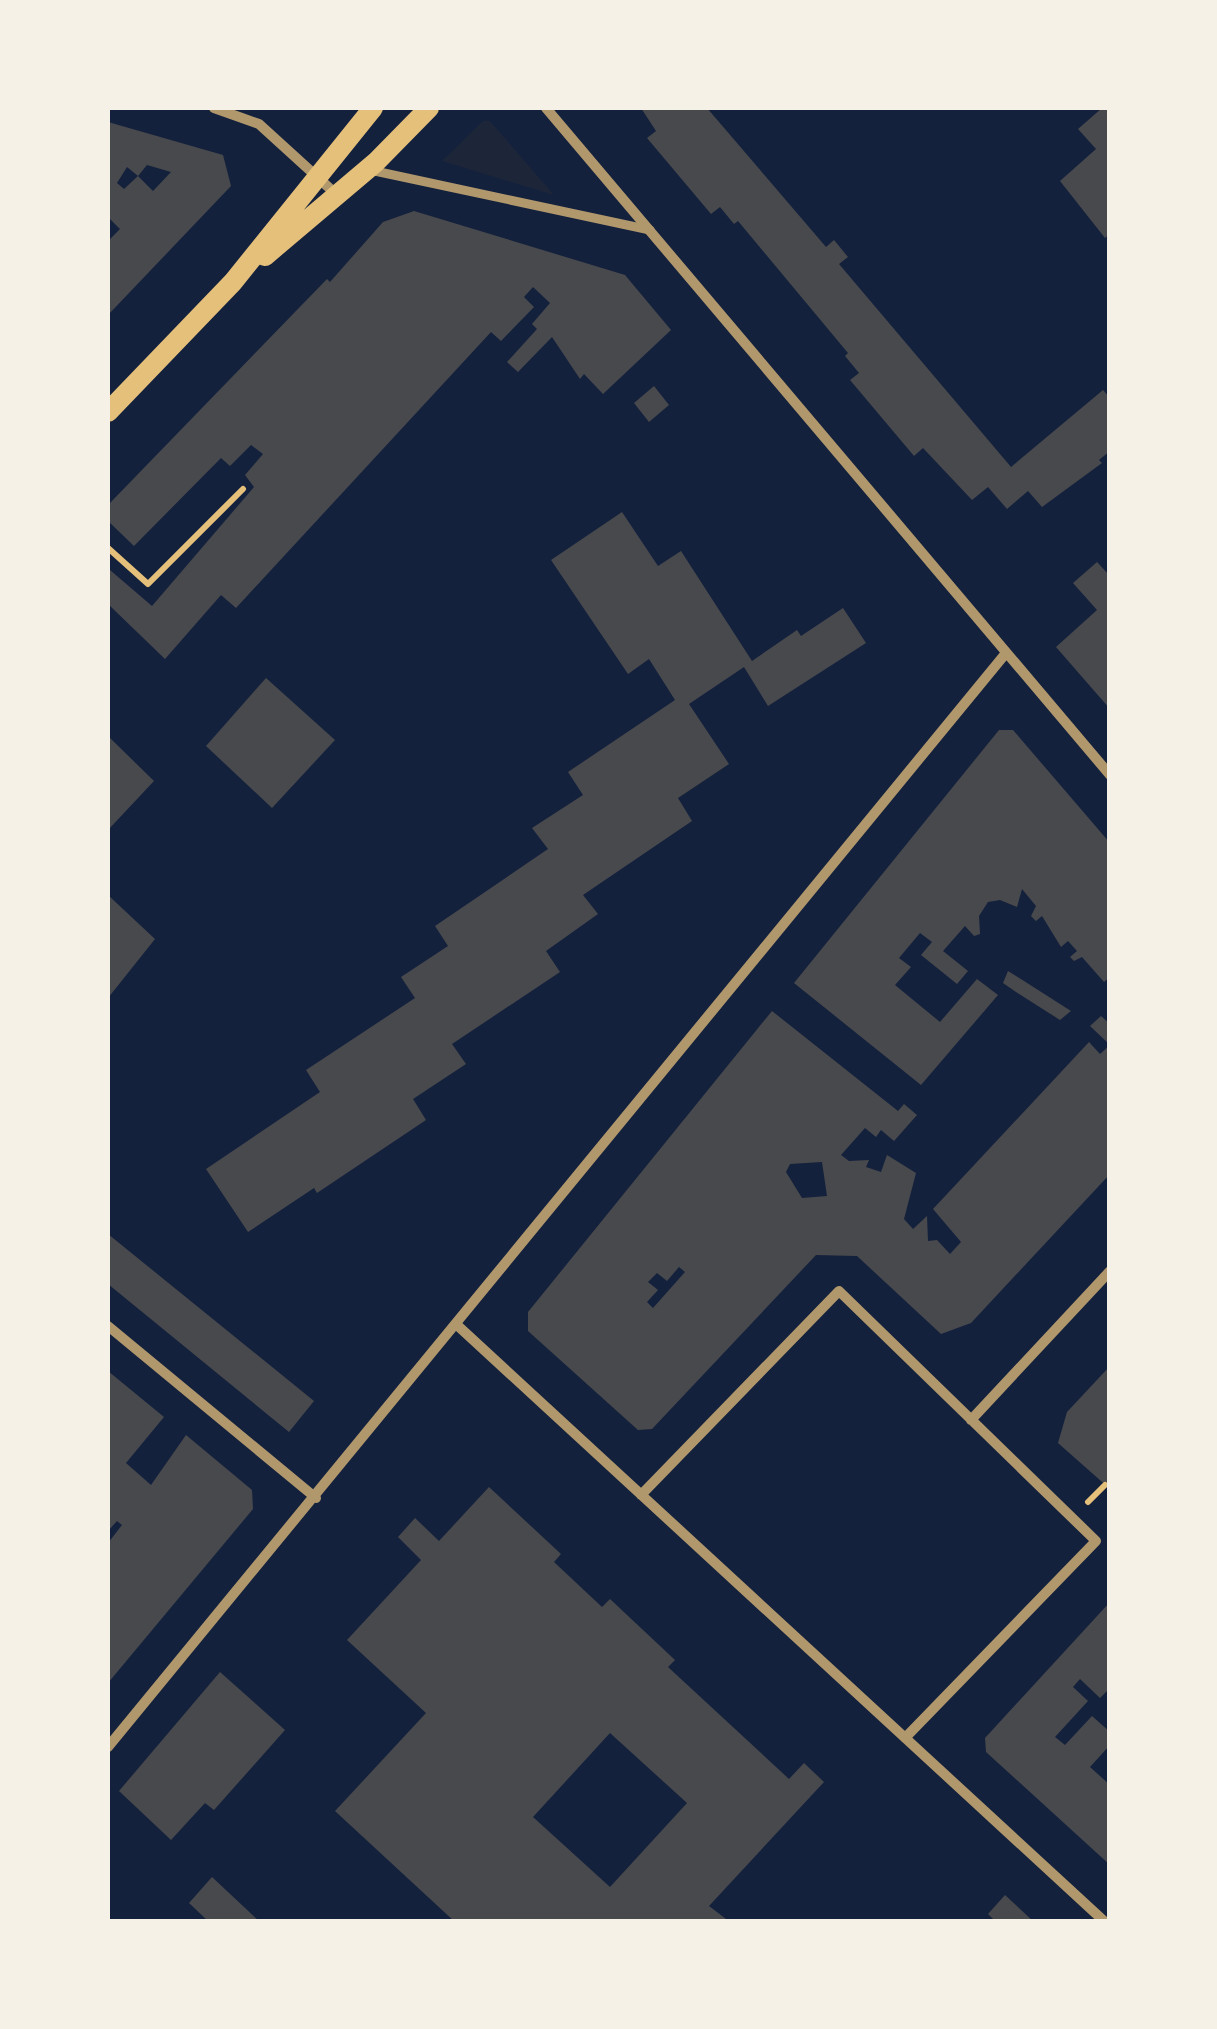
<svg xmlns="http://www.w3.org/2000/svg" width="1217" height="2029" viewBox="0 0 1217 2029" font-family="'Zilla Slab',serif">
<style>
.green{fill:#1d2539}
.building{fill:#48494c;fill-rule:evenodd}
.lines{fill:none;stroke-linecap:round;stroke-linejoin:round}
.path{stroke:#e5c07b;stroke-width:6}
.pedestrian{stroke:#b1986c;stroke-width:9}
.minor{stroke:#b1986c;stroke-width:10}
.secondary{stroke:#e5c07b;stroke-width:20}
</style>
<rect width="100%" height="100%" fill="#14213d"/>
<path class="green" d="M 483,121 L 490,121 L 554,195 L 442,161 Z"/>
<path class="building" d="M 641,108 L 707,108 L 826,247 L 834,240 L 848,257 L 839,264 L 1011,467 L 1103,390 L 1110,398 L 1110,451 L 1099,460 L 1102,463 L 1042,507 L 1028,491 L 1007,509 L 988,487 L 972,500 L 923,448 L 914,456 L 850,380 L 859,373 L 845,356 L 848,353 L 738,221 L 734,224 L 720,207 L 711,214 L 647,138 L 656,131 Z
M 1102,108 L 1110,108 L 1110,234 L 1105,238 L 1060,181 L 1096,149 L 1078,129 Z
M 108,122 L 223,155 L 231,186 L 108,315 L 108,241 L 120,229 L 108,217 ZM 147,165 L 171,172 L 153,191 L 138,176 L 124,189 L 117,183 L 127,167 L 138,176 Z
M 414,211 L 625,275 L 671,330 L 603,394 L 584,374 L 580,379 L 552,337 L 518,372 L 507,362 L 537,329 L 532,324 L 550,303 L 533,287 L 524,297 L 534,307 L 501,341 L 491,332 L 236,608 L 221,595 L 165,659 L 108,604 L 108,573 L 110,570 L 152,606 L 254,487 L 245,475 L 263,454 L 251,445 L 230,466 L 221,458 L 134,546 L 108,521 L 108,505 L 327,279 L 330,282 L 383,222 Z
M 654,386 L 669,405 L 649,422 L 634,403 Z
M 622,512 L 658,566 L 681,551 L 752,661 L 797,630 L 801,636 L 843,608 L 866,643 L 768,706 L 744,667 L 689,704 L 729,764 L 678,798 L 692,821 L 583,895 L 598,914 L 546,951 L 560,972 L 452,1044 L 466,1064 L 413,1099 L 426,1120 L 317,1193 L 314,1188 L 248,1232 L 206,1169 L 320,1092 L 306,1070 L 415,998 L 401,977 L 448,946 L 435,926 L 548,849 L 532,828 L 583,795 L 568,772 L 675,700 L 649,659 L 628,674 L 551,560 Z
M 1097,562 L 1110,576 L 1110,709 L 1056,647 L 1097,610 L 1073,583 Z
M 266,678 L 335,740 L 272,808 L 206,746 Z
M 999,730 L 1013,730 L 1110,843 L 1110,977 L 1104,982 L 1082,957 L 1074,961 L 1070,957 L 1077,951 L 1068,941 L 1061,947 L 1042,916 L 1036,921 L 1031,916 L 1036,906 L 1022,889 L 1017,907 L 1000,900 L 988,902 L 979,916 L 980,934 L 974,936 L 965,926 L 943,951 L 968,971 L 957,984 L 921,955 L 932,942 L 920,933 L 899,958 L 911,967 L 895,985 L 940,1022 L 977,979 L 998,995 L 921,1085 L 794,983 Z
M 108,736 L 154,781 L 108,830 Z
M 108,895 L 155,939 L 108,998 Z
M 1008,971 L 1024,981 L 1071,1011 L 1060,1020 L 1016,992 L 1003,983 Z
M 772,1011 L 898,1111 L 904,1104 L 917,1115 L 894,1141 L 881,1130 L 876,1137 L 865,1128 L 841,1155 L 849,1161 L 869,1160 L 866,1167 L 881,1172 L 887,1155 L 916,1173 L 904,1219 L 913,1229 L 927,1216 L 928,1241 L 937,1240 L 950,1254 L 961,1242 L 933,1209 L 1089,1042 L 1100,1054 L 1110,1045 L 1110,1174 L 971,1323 L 941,1334 L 857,1256 L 816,1255 L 652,1429 L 638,1430 L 528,1331 L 528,1312 ZM 822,1162 L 827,1196 L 802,1198 L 786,1172 L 790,1164 ZM 679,1267 L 685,1272 L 653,1308 L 647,1302 L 658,1290 L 648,1282 L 657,1273 L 667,1281 Z
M 1101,1016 L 1110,1024 L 1110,1045 L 1090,1026 Z
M 108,1234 L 314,1401 L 289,1432 L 108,1284 Z
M 1110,1366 L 1110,1489 L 1058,1443 L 1067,1412 Z
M 108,1371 L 164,1417 L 126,1463 L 151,1485 L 186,1435 L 252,1490 L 253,1509 L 108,1683 L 108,1543 L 122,1525 L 117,1521 L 108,1531 Z
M 489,1487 L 561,1554 L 554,1562 L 602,1607 L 610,1599 L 675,1660 L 668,1667 L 789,1779 L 804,1763 L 824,1782 L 709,1906 L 730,1922 L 455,1922 L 335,1811 L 426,1713 L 347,1640 L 421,1560 L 398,1537 L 415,1518 L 439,1541 ZM 610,1733 L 687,1803 L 610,1887 L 533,1817 Z
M 1110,1602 L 1110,1688 L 1100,1698 L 1080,1679 L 1073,1687 L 1088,1701 L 1055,1737 L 1065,1745 L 1092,1716 L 1110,1732 L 1110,1745 L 1090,1767 L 1110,1785 L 1110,1865 L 986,1752 L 985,1738 Z
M 220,1672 L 285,1730 L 214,1810 L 205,1803 L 171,1840 L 119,1791 Z
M 212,1877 L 260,1922 L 209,1922 L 189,1903 Z
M 1005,1895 L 1034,1922 L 996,1922 L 988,1914 Z"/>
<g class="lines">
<path class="path" d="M 108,548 L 148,584 L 243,489
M 1088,1502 L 1105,1485"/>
<path class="pedestrian" d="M 370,170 L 650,230"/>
<path class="minor" d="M 214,108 L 259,124 L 337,195
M 546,108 L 1110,775
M 457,1325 L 1105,1922
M 108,1326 L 316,1498
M 971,1420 L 1110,1271
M 641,1495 L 839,1291 L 1096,1541 L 905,1738
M 108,1747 L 1006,653"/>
<path class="secondary" d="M 265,256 L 376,162 L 429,108
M 108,412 L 233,282 L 373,108"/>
</g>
<rect width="1217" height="2029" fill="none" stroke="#f6f1e7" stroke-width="220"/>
</svg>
